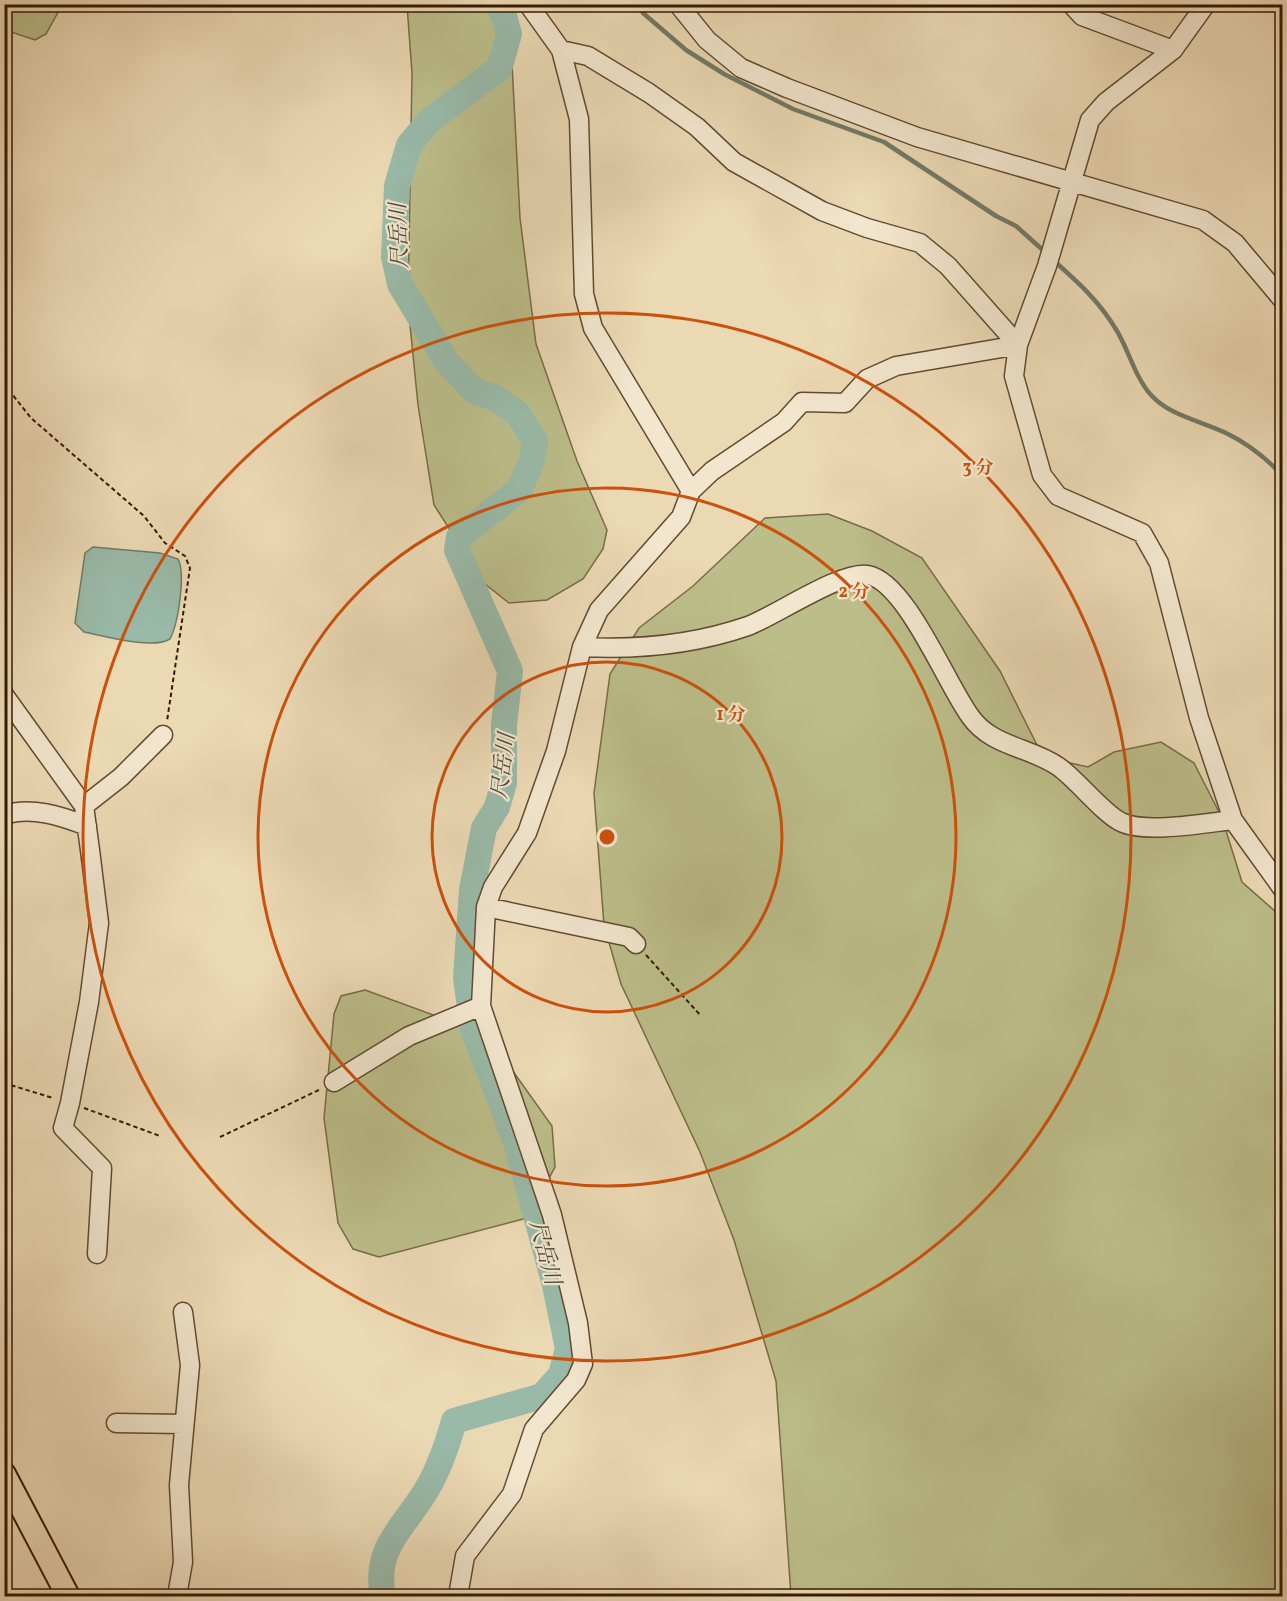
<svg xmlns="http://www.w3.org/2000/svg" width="1287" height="1601" viewBox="0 0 1287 1601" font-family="Vollkorn,'Noto Serif JP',serif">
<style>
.green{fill:#bcbe8a;stroke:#786c47;stroke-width:1.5}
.water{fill:#99baa9;stroke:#717a67;stroke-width:1.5}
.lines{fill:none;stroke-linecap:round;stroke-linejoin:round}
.stream{stroke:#717a67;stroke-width:4.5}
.river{stroke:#99baa9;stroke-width:26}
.minor-casing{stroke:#624a30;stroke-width:21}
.major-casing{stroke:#341a04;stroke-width:26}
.path{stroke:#341a04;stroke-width:2;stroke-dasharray:4.5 3;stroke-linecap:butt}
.minor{stroke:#f2e6ce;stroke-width:18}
.major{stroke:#ebd9b4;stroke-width:22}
.ring{fill:none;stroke:#cd500b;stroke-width:3}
.labels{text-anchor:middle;stroke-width:4.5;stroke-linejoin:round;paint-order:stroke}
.water-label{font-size:22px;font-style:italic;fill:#524a36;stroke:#f2e6ce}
.centre{fill:#cd500b;stroke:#f2e6ce;stroke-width:3}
.ring-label{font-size:18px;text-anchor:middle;font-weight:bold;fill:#cd500b;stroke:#f2e6ce;stroke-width:4.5;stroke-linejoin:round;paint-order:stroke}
</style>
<rect width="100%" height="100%" fill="#ebd9b4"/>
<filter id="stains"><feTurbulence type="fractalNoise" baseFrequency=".00333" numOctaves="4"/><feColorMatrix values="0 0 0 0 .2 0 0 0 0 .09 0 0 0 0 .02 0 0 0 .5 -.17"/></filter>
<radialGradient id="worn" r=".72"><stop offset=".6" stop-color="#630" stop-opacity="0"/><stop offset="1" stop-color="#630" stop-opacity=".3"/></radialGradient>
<path class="green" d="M 4,5 L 5,4 L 62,5 L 46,34 L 35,40 L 5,30 Z
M 407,5 L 509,5 L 520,218 L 536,344 L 577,461 L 607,530 L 603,549 L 583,579 L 547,600 L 509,603 L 485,584 L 434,505 L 418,405 L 408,305 L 412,73 Z
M 828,514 L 872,531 L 922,558 L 1000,671 L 1040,751 L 1066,762 L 1088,767 L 1114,752 L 1161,742 L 1194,763 L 1222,818 L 1242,882 L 1276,912 L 1282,911 L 1282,1596 L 791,1596 L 776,1381 L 734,1240 L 700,1152 L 621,984 L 604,925 L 594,793 L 610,674 L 639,628 L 693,586 L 765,518 Z
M 365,990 L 458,1024 L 502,1056 L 552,1126 L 555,1167 L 527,1218 L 379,1257 L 353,1249 L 338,1223 L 324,1118 L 334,1014 L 341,996 Z"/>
<path class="water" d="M 93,547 L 160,553 L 178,559 C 186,574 178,624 170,639 C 152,650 105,636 84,632 L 75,623 L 85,553 Z"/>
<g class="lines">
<path class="stream" d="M 638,4 L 643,13 L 686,50 L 724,74 L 793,109 L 884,142 L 996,216 L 1016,226 L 1045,252
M 1053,260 C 1078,282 1100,302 1117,331 C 1129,351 1135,377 1151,395 C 1171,417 1203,421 1228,434 C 1250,445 1266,458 1282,475"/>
<path class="river" d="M 383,1596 C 373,1547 405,1527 427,1489 C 440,1467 447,1446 454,1421 L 542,1396 L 561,1375 L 568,1349 L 555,1285 L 516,1142 L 473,1029 L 466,978 L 472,890 L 484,828 L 497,807 L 504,783 L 504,725 L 510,671 L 457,550 L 459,537 L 519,490 L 531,463 L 535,441 L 518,414 L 496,398 L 474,391 L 446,361 L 400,284 L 394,257 L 397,186 L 409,145 L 430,120 L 499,69 L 509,34 L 504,16 L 497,4"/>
<defs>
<path id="minor" d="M 528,4 L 561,50 L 579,119 L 584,294 L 593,328 L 691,491
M 678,4 L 707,40 L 741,68 L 787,88 L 917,137 L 1203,220 L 1235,243 L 1282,299
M 1071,4 L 1082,16 L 1173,50
M 1206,4 L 1173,50 L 1106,102 L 1090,120 L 1047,266 L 1018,345 L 1014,376 L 1042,475 L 1058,496 L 1142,533 L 1159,563 L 1199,718 L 1233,820 L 1282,888
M 561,50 L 588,56 L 649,93 L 697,127 L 734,162 L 822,211 L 867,228 L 920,243 L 948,266 L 1018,345
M 582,647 C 639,650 693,645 748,626 C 775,616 842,570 868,575 C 906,582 947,685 970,716 C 991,747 1031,747 1059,767 C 1077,780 1104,814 1121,822 C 1145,834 1206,823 1233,820
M 4,695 L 84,806 L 90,850 L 99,923 L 89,1002 L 70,1103 L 63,1128 L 102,1168 L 97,1254
M 84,806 L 121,777 L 163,735
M 4,815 C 31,806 61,816 87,826
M 486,907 L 629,937 L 636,944
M 334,1082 L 409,1036 L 481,1006
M 116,1423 L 184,1424
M 177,1596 L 183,1562 L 179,1485 L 190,1365 L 183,1312
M 458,1596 L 465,1556 L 512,1494 L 534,1429 L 576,1380 L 583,1364 L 578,1323 L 552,1215 L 481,1006 L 486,907 L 493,887 L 527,833 L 556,751 L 582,647 L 599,610 L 681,517 L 691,491 L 712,471 L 784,422 L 802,402 L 845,403 L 867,379 L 896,366 L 1018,345"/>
<path id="major" d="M 4,1474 L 68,1596"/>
</defs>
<use href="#minor" class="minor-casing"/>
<use href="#major" class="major-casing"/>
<path class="path" d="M 4,384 L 31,418 L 144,516 L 165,543 L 185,556 L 190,568 L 167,721
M 646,955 L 701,1016
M 4,1083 L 53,1098
M 84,1108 L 160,1136
M 220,1137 L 321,1089"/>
<use href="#minor" class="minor"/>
<use href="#major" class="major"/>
</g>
<g class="ring">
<circle cx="607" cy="837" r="175"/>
<circle cx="607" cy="837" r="349"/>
<circle cx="607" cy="837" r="524"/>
</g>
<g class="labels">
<g class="water-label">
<text transform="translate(398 236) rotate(-92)" y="8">尺岳川</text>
<text transform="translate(502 766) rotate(-83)" y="8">尺岳川</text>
<text transform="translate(546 1252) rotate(75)" y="8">尺岳川</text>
</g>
</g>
<circle cx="607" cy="837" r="9" class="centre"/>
<g class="ring-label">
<text x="978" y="473">3 分</text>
<text x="854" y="597">2 分</text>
<text x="731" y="720">1 分</text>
</g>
<rect width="1287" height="1601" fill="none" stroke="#ebd9b4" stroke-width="24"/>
<rect x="6" y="6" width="1275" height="1589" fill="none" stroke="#341a04" stroke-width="3"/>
<rect x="12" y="12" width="1263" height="1577" fill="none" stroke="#341a04" stroke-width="1.5"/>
<rect width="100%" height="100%" filter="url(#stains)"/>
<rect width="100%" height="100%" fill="url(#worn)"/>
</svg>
